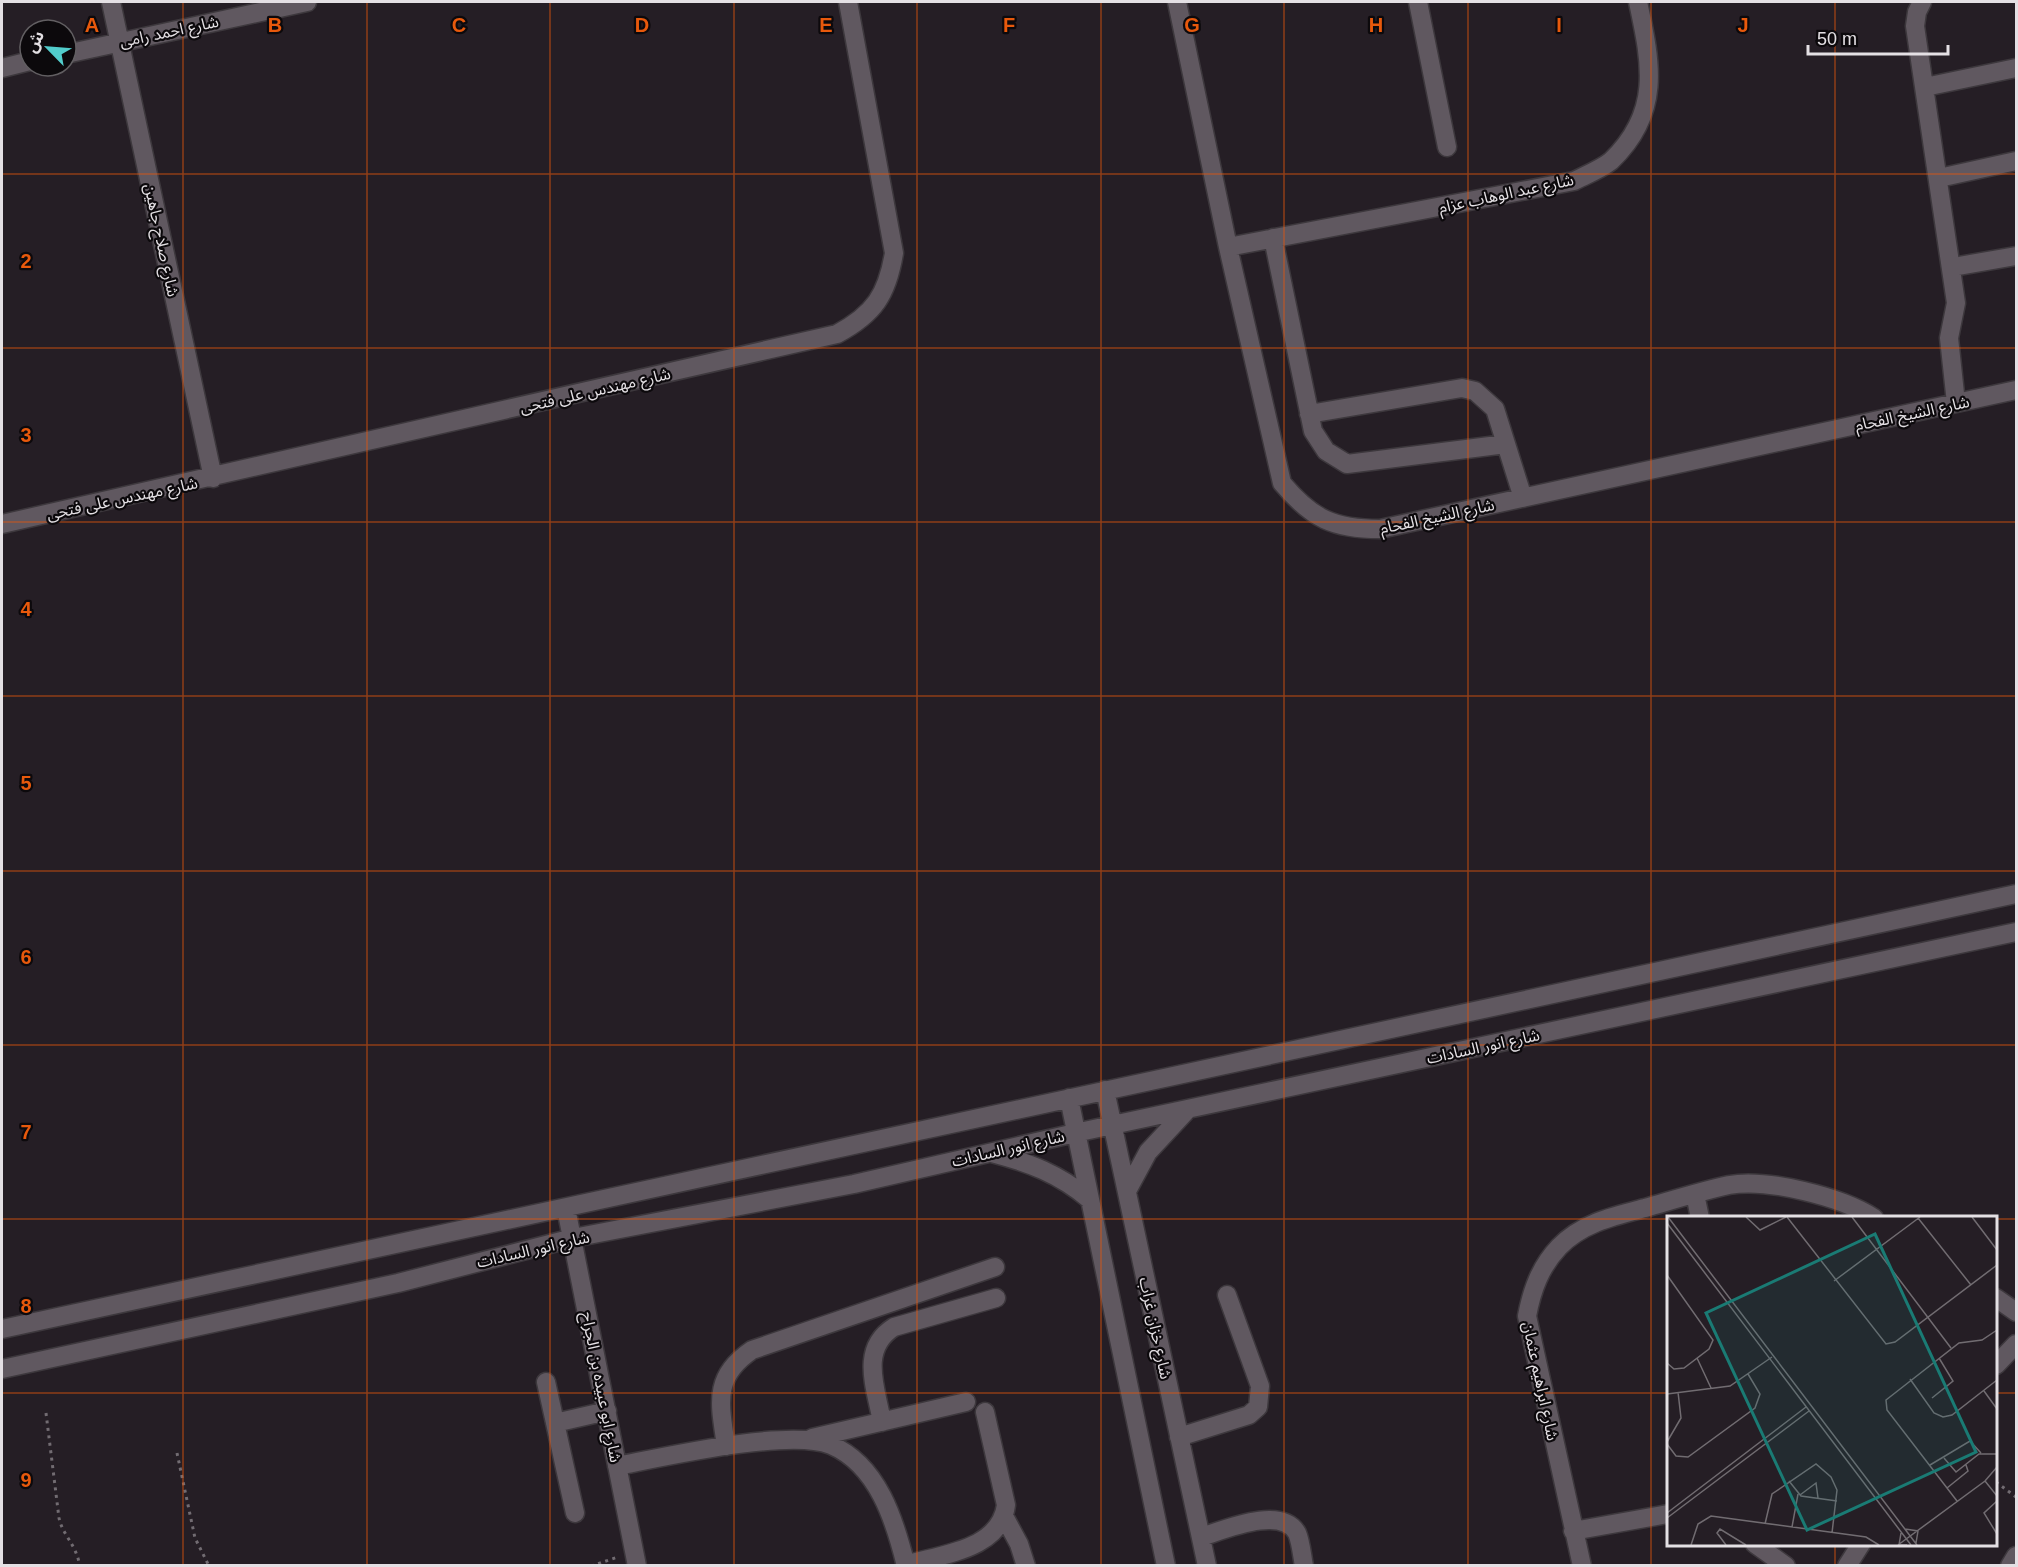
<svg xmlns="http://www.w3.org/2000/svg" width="2018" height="1567" viewBox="0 0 2018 1567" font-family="Arial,'Noto Sans Arabic',sans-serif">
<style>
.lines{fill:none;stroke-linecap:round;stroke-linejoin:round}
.minor-casing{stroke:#3d383d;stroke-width:21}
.path{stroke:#726c72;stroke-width:3;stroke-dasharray:3 4.5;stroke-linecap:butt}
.minor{stroke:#605860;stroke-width:18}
.grid{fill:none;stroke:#e8590c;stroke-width:1.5;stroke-opacity:0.55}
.labels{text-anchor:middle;stroke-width:4.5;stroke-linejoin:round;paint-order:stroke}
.street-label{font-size:16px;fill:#e4e0e4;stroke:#0c090c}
.inset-road{fill:none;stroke:#716c71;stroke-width:1.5}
.view{fill:#1a7b74;fill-opacity:0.15;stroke:#1a7b74;stroke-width:3}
.inset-edge{fill:none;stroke:#e4e0e4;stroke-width:3}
.grid-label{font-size:20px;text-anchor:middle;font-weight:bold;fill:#e8590c;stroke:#0c090c;stroke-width:4.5;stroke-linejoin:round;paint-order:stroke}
</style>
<rect width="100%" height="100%" fill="#251e25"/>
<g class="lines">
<defs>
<path id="minor" d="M 111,2 L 213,478
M 1177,2 L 1228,247 L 1282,483 C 1312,519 1334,529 1380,529 L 2016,390
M 1418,2 L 1447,147
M 1922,2 L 1917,12 L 1915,26 L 1956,303 L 1949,338 L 1956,403
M 66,54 L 307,2
M 2,68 L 30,61
M 1925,87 L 2016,68
M 1939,178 L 2016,161
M 1273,238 L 1313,431 L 1326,451 L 1347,464 L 1506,444
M 1228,247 L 1574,181 C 1586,175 1601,169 1611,161 C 1662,112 1651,63 1638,2
M 1953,267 L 2016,256
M 1309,414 L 1462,388 L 1475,391 L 1495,409 L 1523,498
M 2,524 L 837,334 C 874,314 887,295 894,253 L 848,2
M 1105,1090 L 1207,1566
M 1069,1098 L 1166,1566
M 992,1153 C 1030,1163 1059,1174 1089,1199
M 1127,1191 L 1148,1152 L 1188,1109
M 1695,1194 L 1700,1218
M 566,1208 L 637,1566
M 1996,1298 L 2016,1312
M 2,1329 L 2016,894
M 1996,1365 L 2016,1344
M 2,1369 L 398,1283 L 573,1238 L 854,1184 L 1075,1133 L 2016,932
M 546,1382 L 575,1513
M 882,1422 C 876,1388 859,1349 894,1327 L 996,1298
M 555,1423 L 607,1411
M 1179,1437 L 1249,1415 L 1258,1407 L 1260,1386 L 1227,1295
M 812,1438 L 966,1402
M 726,1446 C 720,1404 712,1377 752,1350 L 995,1267
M 617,1466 C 664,1457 790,1428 831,1445 C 878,1465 895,1521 906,1566
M 1005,1518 L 1019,1544 L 1026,1566
M 1573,1531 L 1668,1514
M 1201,1537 C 1224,1530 1281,1505 1297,1533 C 1301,1542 1302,1556 1304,1566
M 1755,1544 L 1786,1566
M 905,1565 C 942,1554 1000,1550 1006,1505 L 985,1412
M 1582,1566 L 1527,1316 C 1532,1290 1540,1267 1559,1247 C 1582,1223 1614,1216 1645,1208 C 1673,1200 1701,1191 1729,1185 C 1767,1178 1842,1197 1874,1218
M 1847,1566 L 1861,1544
M 2010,1566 L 2016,1556"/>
</defs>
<use href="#minor" class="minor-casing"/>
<path class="path" d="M 46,1413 L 59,1518 C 63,1536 75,1542 80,1566
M 177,1453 L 195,1538 L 209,1566
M 1996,1482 L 2016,1497
M 591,1566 L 618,1557"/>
<use href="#minor" class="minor"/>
</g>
<path class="grid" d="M 183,2 L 183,1566M 367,2 L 367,1566M 550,2 L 550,1566M 734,2 L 734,1566M 917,2 L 917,1566M 1101,2 L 1101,1566M 1284,2 L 1284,1566M 1468,2 L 1468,1566M 1651,2 L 1651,1566M 1835,2 L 1835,1218M 2,174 L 2016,174M 2,348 L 2016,348M 2,522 L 2016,522M 2,696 L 2016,696M 2,871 L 2016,871M 2,1045 L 2016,1045M 2,1219 L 1668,1219M 1996,1219 L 2016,1219M 2,1393 L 1668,1393M 1996,1393 L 2016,1393M 1835,1544 L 1835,1566"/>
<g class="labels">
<g class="street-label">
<text transform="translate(169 31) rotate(-12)" y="6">شارع احمد رامى</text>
<text transform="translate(1506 193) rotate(-12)" y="6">شارع عبد الوهاب عزام</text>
<text transform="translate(162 240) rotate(78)" y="6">شارع صلاح جاهين</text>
<text transform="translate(595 390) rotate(-13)" y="6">شارع مهندس على فتحى</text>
<text transform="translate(1912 413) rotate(-12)" y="6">شارع الشيخ الفحام</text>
<text transform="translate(122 498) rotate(-12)" y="6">شارع مهندس على فتحى</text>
<text transform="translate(1437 516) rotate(-12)" y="6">شارع الشيخ الفحام</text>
<text transform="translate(1483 1046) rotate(-12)" y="6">شارع انور السادات</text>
<text transform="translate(1008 1148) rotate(-13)" y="6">شارع انور السادات</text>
<text transform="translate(533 1249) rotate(-13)" y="6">شارع انور السادات</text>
<text transform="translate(1156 1328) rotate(78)" y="6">شارع خزان غراب</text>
<text transform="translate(1541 1381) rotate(78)" y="6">شارع ابراهيم عثمان</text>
<text transform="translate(602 1387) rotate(79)" y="6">شارع ابو عبيده بن الجراح</text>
</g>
</g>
<g transform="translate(1667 1216)">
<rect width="330" height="330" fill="#251e25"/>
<path class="inset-road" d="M 1,1 L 250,329M 79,1 L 93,14 L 119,1M 120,1 L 219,128 L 228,126 L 330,49M 185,1 L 284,132M 305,1 L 330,34M 251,2 L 304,69M 0,7 L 244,329M 0,59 L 46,124 L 42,133 L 17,152 L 7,153 L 0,147M 167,65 L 253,1M 30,142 L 44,172M 243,163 L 267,197 L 276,201 L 285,199 L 330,164M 317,175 L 330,193M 0,178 L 63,170 L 105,141M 265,182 L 286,165 L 272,142M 0,226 L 14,202 L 11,176M 0,228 L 9,240 L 21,241 L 88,192 L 93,178 L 81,158M 277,242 L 289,256 L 312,238 L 330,238M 263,249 L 303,225 L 314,237M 122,265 L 134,280 L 170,285M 318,265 L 330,280M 280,272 L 301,255 L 299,249M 133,279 L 149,267 L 151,282M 290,285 L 220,194 L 219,184 L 292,127 L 315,124 L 330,114M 330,285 L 317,297 L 330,318M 0,297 L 139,191M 0,302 L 142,195M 98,308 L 105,278 L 149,248 L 164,261 L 170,274 L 165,317M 125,311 L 131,278M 238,313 L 251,315 L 249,327M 234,317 L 232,329 L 240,329M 24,329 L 31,308 L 44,300 L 199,321 L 212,329M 59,329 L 50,317 L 53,313 L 79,329M 231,329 L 318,265 L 330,251"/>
<path class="view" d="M 208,18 L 309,236 L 140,314 L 39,97 Z"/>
<rect width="330" height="330" class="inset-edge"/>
</g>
<g class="grid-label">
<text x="92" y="32">A</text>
<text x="275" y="32">B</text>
<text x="459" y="32">C</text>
<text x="642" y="32">D</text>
<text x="826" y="32">E</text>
<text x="1009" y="32">F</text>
<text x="1192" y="32">G</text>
<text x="1376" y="32">H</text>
<text x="1559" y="32">I</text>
<text x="1743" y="32">J</text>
<text x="26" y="268">2</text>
<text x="26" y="442">3</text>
<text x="26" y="616">4</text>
<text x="26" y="790">5</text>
<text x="26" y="964">6</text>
<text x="26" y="1139">7</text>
<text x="26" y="1313">8</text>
<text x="26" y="1487">9</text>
</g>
<rect width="2018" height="1567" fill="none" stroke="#e4e0e4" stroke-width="6"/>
<g transform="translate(48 48) rotate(295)"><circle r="28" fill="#0c090c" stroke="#625f62" stroke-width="1.5"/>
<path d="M0-4.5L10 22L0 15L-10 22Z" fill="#52cdcc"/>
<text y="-9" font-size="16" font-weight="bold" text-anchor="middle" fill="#e4e0e4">ش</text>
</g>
<path d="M1808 45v9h140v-9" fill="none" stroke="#e4e0e4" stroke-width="3"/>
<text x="1817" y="45" font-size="18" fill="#e4e0e4" stroke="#0c090c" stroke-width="4.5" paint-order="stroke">50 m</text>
</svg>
